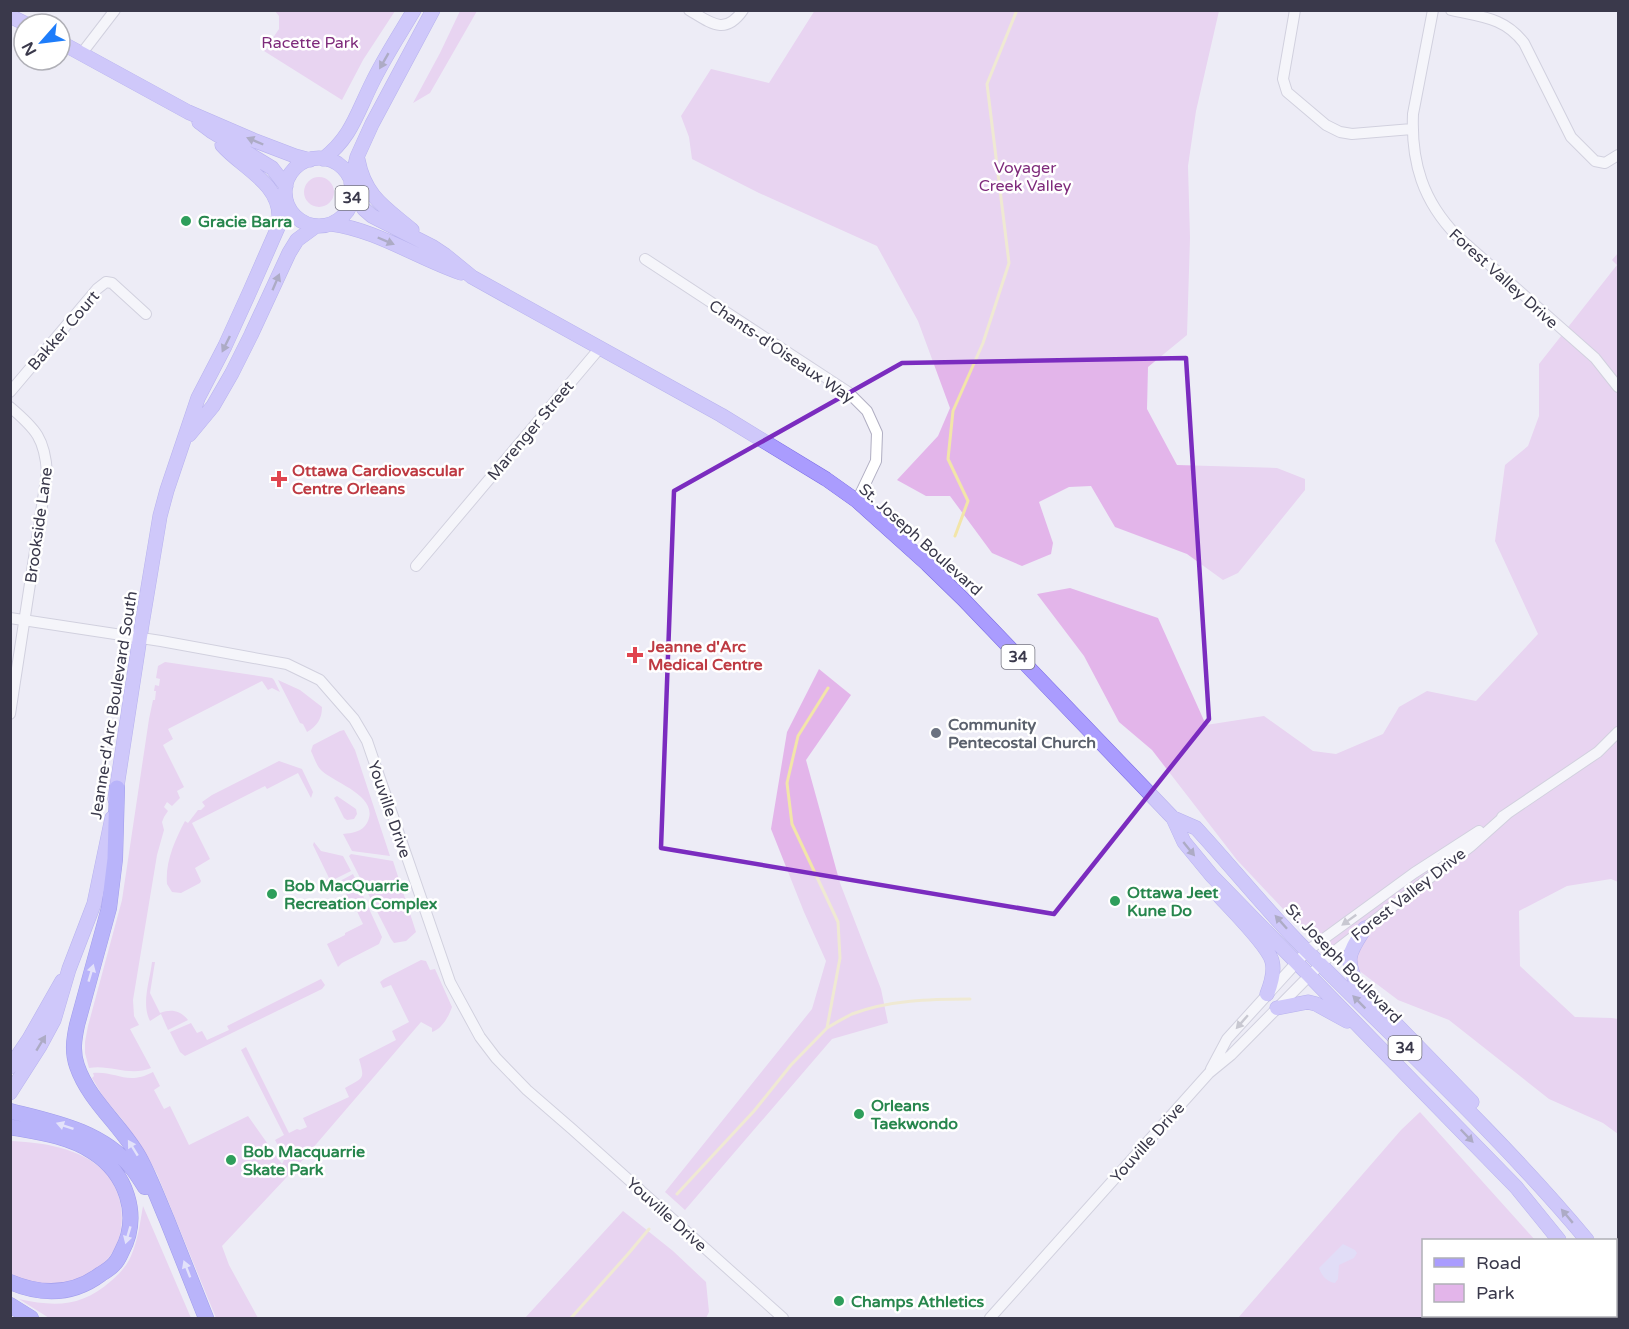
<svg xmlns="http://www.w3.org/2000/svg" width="1629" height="1329" viewBox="0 0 1629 1329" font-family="'Varela Round',sans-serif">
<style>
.green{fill:#e3b5ea}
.sand{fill:#d3c9f9}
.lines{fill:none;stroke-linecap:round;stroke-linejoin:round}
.stream{stroke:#f2e5a9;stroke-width:3}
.minor-casing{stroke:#b0aec2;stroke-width:12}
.major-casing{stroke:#796be5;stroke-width:15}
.highway-casing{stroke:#453ddf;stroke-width:16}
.minor{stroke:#fff;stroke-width:10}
.major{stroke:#aa9cfe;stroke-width:14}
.highway{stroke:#7b6ffe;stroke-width:15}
.oneway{fill:#615c8a}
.oneway2{fill:#9c9ca5}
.oneway3{fill:#d7d4ff}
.marked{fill:none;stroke:#7b2cbf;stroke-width:4.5;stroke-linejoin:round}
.leisure-dot{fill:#2e9e5b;stroke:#fff;stroke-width:2}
.health-dot{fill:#e0444e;stroke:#fff;stroke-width:2}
.worship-dot{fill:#6b7280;stroke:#fff;stroke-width:2}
.labels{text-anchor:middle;stroke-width:5;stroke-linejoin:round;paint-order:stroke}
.shield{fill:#fff;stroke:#757481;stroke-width:1.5}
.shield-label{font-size:15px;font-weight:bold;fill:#3a394b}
.park-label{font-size:16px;fill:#7e2a7b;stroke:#fff}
.leisure-label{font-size:16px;font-weight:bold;fill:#27864d;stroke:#fff;text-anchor:start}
.street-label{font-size:16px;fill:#3a394b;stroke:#fff}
.health-label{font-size:16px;font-weight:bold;fill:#be3a42;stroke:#fff;text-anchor:start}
.worship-label{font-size:16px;font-weight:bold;fill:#5b616d;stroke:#fff;text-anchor:start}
</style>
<rect width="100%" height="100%" fill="#edecf6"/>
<path class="green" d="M 815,10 L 1219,11 L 1196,111 L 1188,166 L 1190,238 L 1187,335 L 1148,367 L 1147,409 L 1177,465 L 1277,468 L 1305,479 L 1305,490 L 1238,573 L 1223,580 L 1187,554 L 1115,527 L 1091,486 L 1069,487 L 1039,502 L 1053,543 L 1051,554 L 1022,566 L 992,553 L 950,496 L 926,496 L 897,480 L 938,436 L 950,408 L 918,321 L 877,246 L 759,193 L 692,159 L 689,137 L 681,116 L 711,69 L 769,83 Z
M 275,11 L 395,11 L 363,60 L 342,100 L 264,51 L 279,29 L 279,16 Z
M 460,11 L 477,11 L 430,93 L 413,103 L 440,53 Z
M304 192a15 15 0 1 1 30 0a15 15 0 1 1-30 0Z
M 1618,253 L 1618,882 L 1611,879 L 1567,886 L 1519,911 L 1520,966 L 1575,1017 L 1612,1018 L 1618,1019 L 1618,1134 L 1603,1123 L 1549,1099 L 1449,1020 L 1398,1000 L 1325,945 L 1285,911 L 1237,860 L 1152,750 L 1119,722 L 1084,656 L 1037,594 L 1070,588 L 1158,618 L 1206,725 L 1264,716 L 1313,751 L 1336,754 L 1383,734 L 1399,707 L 1427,691 L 1476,701 L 1538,634 L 1495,541 L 1505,465 L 1528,446 L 1539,416 L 1539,364 L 1617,265 L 1612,260 Z
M 165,662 L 272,678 L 274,680 L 280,692 L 272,688 L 268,690 L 262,681 L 168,729 L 173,739 L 163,745 L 184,787 L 177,791 L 180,798 L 172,806 L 167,802 L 164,807 L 168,811 L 164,817 L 162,822 L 164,830 L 157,855 L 133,1000 L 134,1016 L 139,1025 L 130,1029 L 151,1068 C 130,1077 110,1064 89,1068 L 85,1053 L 85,1042 L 88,1026 L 122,900 L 149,719 L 153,700 L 155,700 L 156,691 L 154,691 L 155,685 L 159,686 L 160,679 L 156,678 L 158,666 Z
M 819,669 L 851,695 L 806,760 L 840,883 L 881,989 L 888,1023 L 832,1039 L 685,1210 L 665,1192 L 812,1009 L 826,961 L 804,912 L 771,829 L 787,732 Z
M 278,680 L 300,690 L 322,707 C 322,719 317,726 307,732 L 303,724 L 300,723 Z
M 344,730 L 355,750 L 390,856 L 352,851 L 343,834 C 352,833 362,832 367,823 C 381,797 335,783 322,771 C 317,767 314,757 311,751 L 313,745 L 340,731 Z
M 279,761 L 302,769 L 313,792 L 311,798 L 298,773 L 267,789 L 265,786 L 192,823 L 210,859 L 195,868 L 201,881 L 200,883 L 181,893 L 172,892 L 167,884 C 165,862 175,840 185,821 L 188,823 L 198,810 L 201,810 L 205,806 L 202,802 L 212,795 Z
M 337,796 L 356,809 L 357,814 L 354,819 L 347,820 L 344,818 L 334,798 Z
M 314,842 L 321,851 L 343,856 L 351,871 L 327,883 L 326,880 L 329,878 L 313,845 Z
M 351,854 L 393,861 L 416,932 L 406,941 L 394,943 L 391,939 L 349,856 Z
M 353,874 L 382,937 L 379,944 L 342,963 L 338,967 L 327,944 L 345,935 L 345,933 L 363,924 L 354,905 L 352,906 L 340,881 Z
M 421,960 L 426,961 L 430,970 L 435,969 L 452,1007 C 449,1016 442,1029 432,1032 L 432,1028 L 421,1022 L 300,1163 L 222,1246 L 229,1265 L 258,1318 L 216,1318 L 157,1174 L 144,1151 L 122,1119 L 104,1098 L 92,1078 L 94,1076 L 93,1073 C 117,1071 127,1086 153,1072 L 160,1086 L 154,1090 L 164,1109 L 170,1106 L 189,1145 L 248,1116 L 282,1164 L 285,1158 L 275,1140 L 284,1135 L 241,1050 L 246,1047 L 289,1133 L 297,1129 L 300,1130 L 307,1127 L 303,1118 L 349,1097 L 345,1088 C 364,1077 365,1080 359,1059 L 396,1040 L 392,1031 L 409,1022 L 391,985 L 383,988 L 380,982 L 384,979 Z
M 152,962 L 155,962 L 150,993 L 160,1013 C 171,1009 180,1010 188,1020 L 168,1030 L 161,1014 L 150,1021 C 141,1004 150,980 152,962 Z
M 321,979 L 325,985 L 322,989 L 185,1056 L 180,1052 L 170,1032 L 191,1023 L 197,1033 L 202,1031 L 207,1040 L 229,1030 L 227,1026 Z
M 1420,1112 L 1535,1240 L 1424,1240 L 1424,1316 L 1578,1316 L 1579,1318 L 1238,1318 L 1401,1130 Z
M 10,1141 C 41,1142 81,1148 104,1171 C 125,1193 128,1232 110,1256 C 97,1272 83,1278 64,1283 C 60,1284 55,1286 51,1287 C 40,1288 21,1280 11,1278 Z
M 143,1206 L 191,1318 L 49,1318 L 19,1299 C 55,1307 82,1307 111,1281 C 119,1274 127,1266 131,1256 C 138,1240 140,1223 143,1206 Z
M 623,1211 L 673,1251 L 706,1282 L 709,1312 L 706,1318 L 525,1318 Z"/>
<path class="sand" d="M 1343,1244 L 1355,1250 L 1357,1253 L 1354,1258 L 1339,1265 L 1338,1279 L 1335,1283 C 1327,1282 1321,1275 1319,1268 Z"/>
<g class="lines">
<path class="stream" d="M 955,536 L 968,501 L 948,459 L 953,411 L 983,343 L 1009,263 L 987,84 L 1017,10
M 827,1028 C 835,1023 844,1018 852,1014 C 889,1000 931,999 970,999
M 677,1194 L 754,1111 L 791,1065 L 827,1028 L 840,958 L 838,922 L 792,824 L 787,783 L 798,736 L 828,688
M 571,1318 L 628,1254 L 649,1229"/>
<defs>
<path id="minor" d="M 689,10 C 711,23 725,36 743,10
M 1295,10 L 1283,79 L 1287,92 L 1326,125 L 1340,132 L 1352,134 L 1412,129
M 1433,10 L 1413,114 C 1411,163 1423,201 1457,236 L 1595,358 L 1618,387
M 1451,10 C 1481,17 1504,17 1524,43 L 1571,137 L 1595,161 L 1605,163 L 1618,155
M 82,53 L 115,10
M 645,259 L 848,392 L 867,411 L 877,433 L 876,461 L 857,501
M 10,392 L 97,289 L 106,282 L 112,283 L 146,314
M 10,407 C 36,429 45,439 47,473 L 10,714
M 416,566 L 599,349
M 10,618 L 161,641 L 287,664 L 320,680 L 354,719 L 367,741 L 450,982 L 480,1037 L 496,1058 L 527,1090 L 572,1129 L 783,1318
M 1502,817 L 1598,752 L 1618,732
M 1211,1069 L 1227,1039 L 1307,951 L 1414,873 L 1479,831
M 990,1318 L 1209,1073 L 1231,1055 L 1309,976 L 1335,951 L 1471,846 L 1508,813"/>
<path id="major" d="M 10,16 L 26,24
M 60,42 L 188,112 L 253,140 L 295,156 L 310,160
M 199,122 L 211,131 L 272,168 L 286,186
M 222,145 C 241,167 280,183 279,217
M285 192a34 34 0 1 1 68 0a34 34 0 1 1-68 0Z
M 323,159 C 351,138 357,113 372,83 C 384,58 400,34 414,10
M 358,160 C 365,197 386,208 412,230
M 351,183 L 357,157 L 372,124 L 433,10
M 353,193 L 364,209 L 372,216 L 433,247 L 445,255 L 472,277 L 721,415 L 826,479 L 857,501 L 927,564 L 963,599 L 1173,818 L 1184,842 L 1212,876 L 1516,1187 L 1559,1240
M 331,224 C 377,230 417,258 461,273
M 189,435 L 213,406 L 232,373 L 251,335 L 289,253 L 297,240 L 316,226
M 115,799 L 142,624 L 160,516 L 167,490 L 198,398 L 225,346 L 250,291 L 279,225 L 286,200
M 1173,818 L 1196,828 C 1234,869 1269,914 1309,953 C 1403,1047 1502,1138 1587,1240
M 1220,897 C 1232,910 1268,946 1272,961 C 1275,972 1271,984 1267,994
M 1365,928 C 1350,952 1344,957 1357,984 L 1472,1102
M 1277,1008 L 1308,1002 L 1316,1004 L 1347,1021
M 10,1067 L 29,1039 L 62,981
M 10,1093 L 40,1046 L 54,1020 L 69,969 L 94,904 L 112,818
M 1616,1275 L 1618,1278
M 1616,1310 L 1618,1313"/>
<path id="highway" d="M 117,788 L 115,859 L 109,908 L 77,1025 C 74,1039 72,1052 77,1066 C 89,1101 121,1125 139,1157 C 150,1177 158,1199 167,1220 C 180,1253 193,1286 206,1318
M 10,1111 C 54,1122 102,1131 132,1168 C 137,1174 141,1181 145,1187
M 10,1127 C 38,1132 69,1136 93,1152 C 126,1173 141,1215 122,1251 C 120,1255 118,1260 115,1263 C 112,1267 106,1271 101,1274 C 73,1295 43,1296 10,1282
M 10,1305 L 31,1318"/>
</defs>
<use href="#minor" class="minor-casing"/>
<use href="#major" class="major-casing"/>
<use href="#highway" class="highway-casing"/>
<use href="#minor" class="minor"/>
<use href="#major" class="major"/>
<use href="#highway" class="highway"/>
</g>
<defs><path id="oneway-solid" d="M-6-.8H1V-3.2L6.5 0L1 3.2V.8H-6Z" transform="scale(1.5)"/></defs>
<g class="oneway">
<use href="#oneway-solid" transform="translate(384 61) rotate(120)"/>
<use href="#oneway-solid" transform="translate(255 141) rotate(-157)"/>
<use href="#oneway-solid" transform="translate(386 241) rotate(23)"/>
<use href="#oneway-solid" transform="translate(276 282) rotate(-67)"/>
<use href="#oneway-solid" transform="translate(226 344) rotate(116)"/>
<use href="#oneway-solid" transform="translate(1189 849) rotate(51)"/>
<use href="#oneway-solid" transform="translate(1281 922) rotate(-132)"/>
<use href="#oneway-solid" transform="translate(1359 1002) rotate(-135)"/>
<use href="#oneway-solid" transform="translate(41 1043) rotate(-59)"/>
<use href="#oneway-solid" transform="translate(1467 1136) rotate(46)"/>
<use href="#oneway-solid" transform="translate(1567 1216) rotate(-130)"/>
</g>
<g class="oneway2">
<use href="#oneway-solid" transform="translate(1349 920) rotate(144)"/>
<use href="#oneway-solid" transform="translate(1242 1022) rotate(131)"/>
</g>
<g class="oneway3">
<use href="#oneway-solid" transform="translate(91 973) rotate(-74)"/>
<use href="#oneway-solid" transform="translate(65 1126) rotate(-161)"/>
<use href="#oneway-solid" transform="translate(133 1148) rotate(-122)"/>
<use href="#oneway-solid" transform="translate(128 1235) rotate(106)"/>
<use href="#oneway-solid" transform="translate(187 1269) rotate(-111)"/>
</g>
<path d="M0 0H1629V1329H0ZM 1186,358 L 1209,719 L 1054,914 L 661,848 L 674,491 L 902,363 Z" fill="#edecf6" fill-opacity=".55" fill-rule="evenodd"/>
<path class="marked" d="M 1186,358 L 1209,719 L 1054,914 L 661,848 L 674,491 L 902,363 Z"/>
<g class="leisure-dot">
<circle cx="186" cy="221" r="6"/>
<circle cx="272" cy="894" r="6"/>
<circle cx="1115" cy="901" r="6"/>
<circle cx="859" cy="1114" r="6"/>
<circle cx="231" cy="1160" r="6"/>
<circle cx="839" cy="1301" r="6"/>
</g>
<g class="health-dot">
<path d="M276 470h6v6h6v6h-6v6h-6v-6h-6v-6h6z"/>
<path d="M632 646h6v6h6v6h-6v6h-6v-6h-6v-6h6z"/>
</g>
<circle class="worship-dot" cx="936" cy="733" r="6"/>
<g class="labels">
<g class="shield">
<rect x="335.5" y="186" width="33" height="24" rx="4.5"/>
<rect x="1001.5" y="645" width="33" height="24" rx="4.5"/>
<rect x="1388.5" y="1036" width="33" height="24" rx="4.5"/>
</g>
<g class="shield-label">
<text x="352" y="203">34</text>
<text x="1018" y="662">34</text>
<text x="1405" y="1053">34</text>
</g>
<g class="park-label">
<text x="310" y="48">Racette Park</text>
<text x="1025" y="173">Voyager<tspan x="1025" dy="18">Creek Valley</tspan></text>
</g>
<g class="leisure-label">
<text x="198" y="227">Gracie Barra</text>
<text x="284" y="891">Bob MacQuarrie<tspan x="284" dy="18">Recreation Complex</tspan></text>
<text x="1127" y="898">Ottawa Jeet<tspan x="1127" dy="18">Kune Do</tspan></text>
<text x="871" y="1111">Orleans<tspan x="871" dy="18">Taekwondo</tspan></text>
<text x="243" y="1157">Bob Macquarrie<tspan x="243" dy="18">Skate Park</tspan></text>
<text x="851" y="1307">Champs Athletics</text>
</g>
<g class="street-label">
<text transform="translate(1504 278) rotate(42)" y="6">Forest Valley Drive</text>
<text transform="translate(63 330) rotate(-49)" y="6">Bakker Court</text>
<text transform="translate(782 351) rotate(34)" y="6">Chants-d'Oiseaux Way</text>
<text transform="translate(530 430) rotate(-50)" y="6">Marenger Street</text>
<text transform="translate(38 525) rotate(-82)" y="6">Brookside Lane</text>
<text transform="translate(921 539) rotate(42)" y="6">St. Joseph Boulevard</text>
<text transform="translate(113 705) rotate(-81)" y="6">Jeanne-d'Arc Boulevard South</text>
<text transform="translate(390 809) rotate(71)" y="6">Youville Drive</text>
<text transform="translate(1408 894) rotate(-38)" y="6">Forest Valley Drive</text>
<text transform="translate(1344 963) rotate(46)" y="6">St. Joseph Boulevard</text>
<text transform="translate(1147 1142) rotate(-48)" y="6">Youville Drive</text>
<text transform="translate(667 1214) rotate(42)" y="6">Youville Drive</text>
</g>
<g class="health-label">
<text x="292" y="476">Ottawa Cardiovascular<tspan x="292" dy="18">Centre Orleans</tspan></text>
<text x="648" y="652">Jeanne d'Arc<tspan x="648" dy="18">Medical Centre</tspan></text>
</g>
<g class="worship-label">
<text x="948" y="730">Community<tspan x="948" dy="18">Pentecostal Church</tspan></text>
</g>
</g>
<rect width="1629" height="1329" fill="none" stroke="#3a394b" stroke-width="24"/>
<rect x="1422" y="1239" width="195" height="78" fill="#ffffff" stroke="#b0b0b7" stroke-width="1.5"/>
<rect x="1434" y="1258" width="30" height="9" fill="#aa9cfe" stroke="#b0b0b7" stroke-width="1.5"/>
<text x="1476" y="1269" font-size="18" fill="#3a394b">Road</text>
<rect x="1434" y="1284" width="30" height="18" fill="#e3b5ea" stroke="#b0b0b7" stroke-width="1.5"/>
<text x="1476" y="1299" font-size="18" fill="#3a394b">Park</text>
<g transform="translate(42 42) rotate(242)"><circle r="28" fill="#ffffff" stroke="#b0b0b7" stroke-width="1.5"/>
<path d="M0-4.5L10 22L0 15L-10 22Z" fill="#1e7dfb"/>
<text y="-9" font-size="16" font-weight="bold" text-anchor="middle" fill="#3a394b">N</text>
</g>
</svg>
